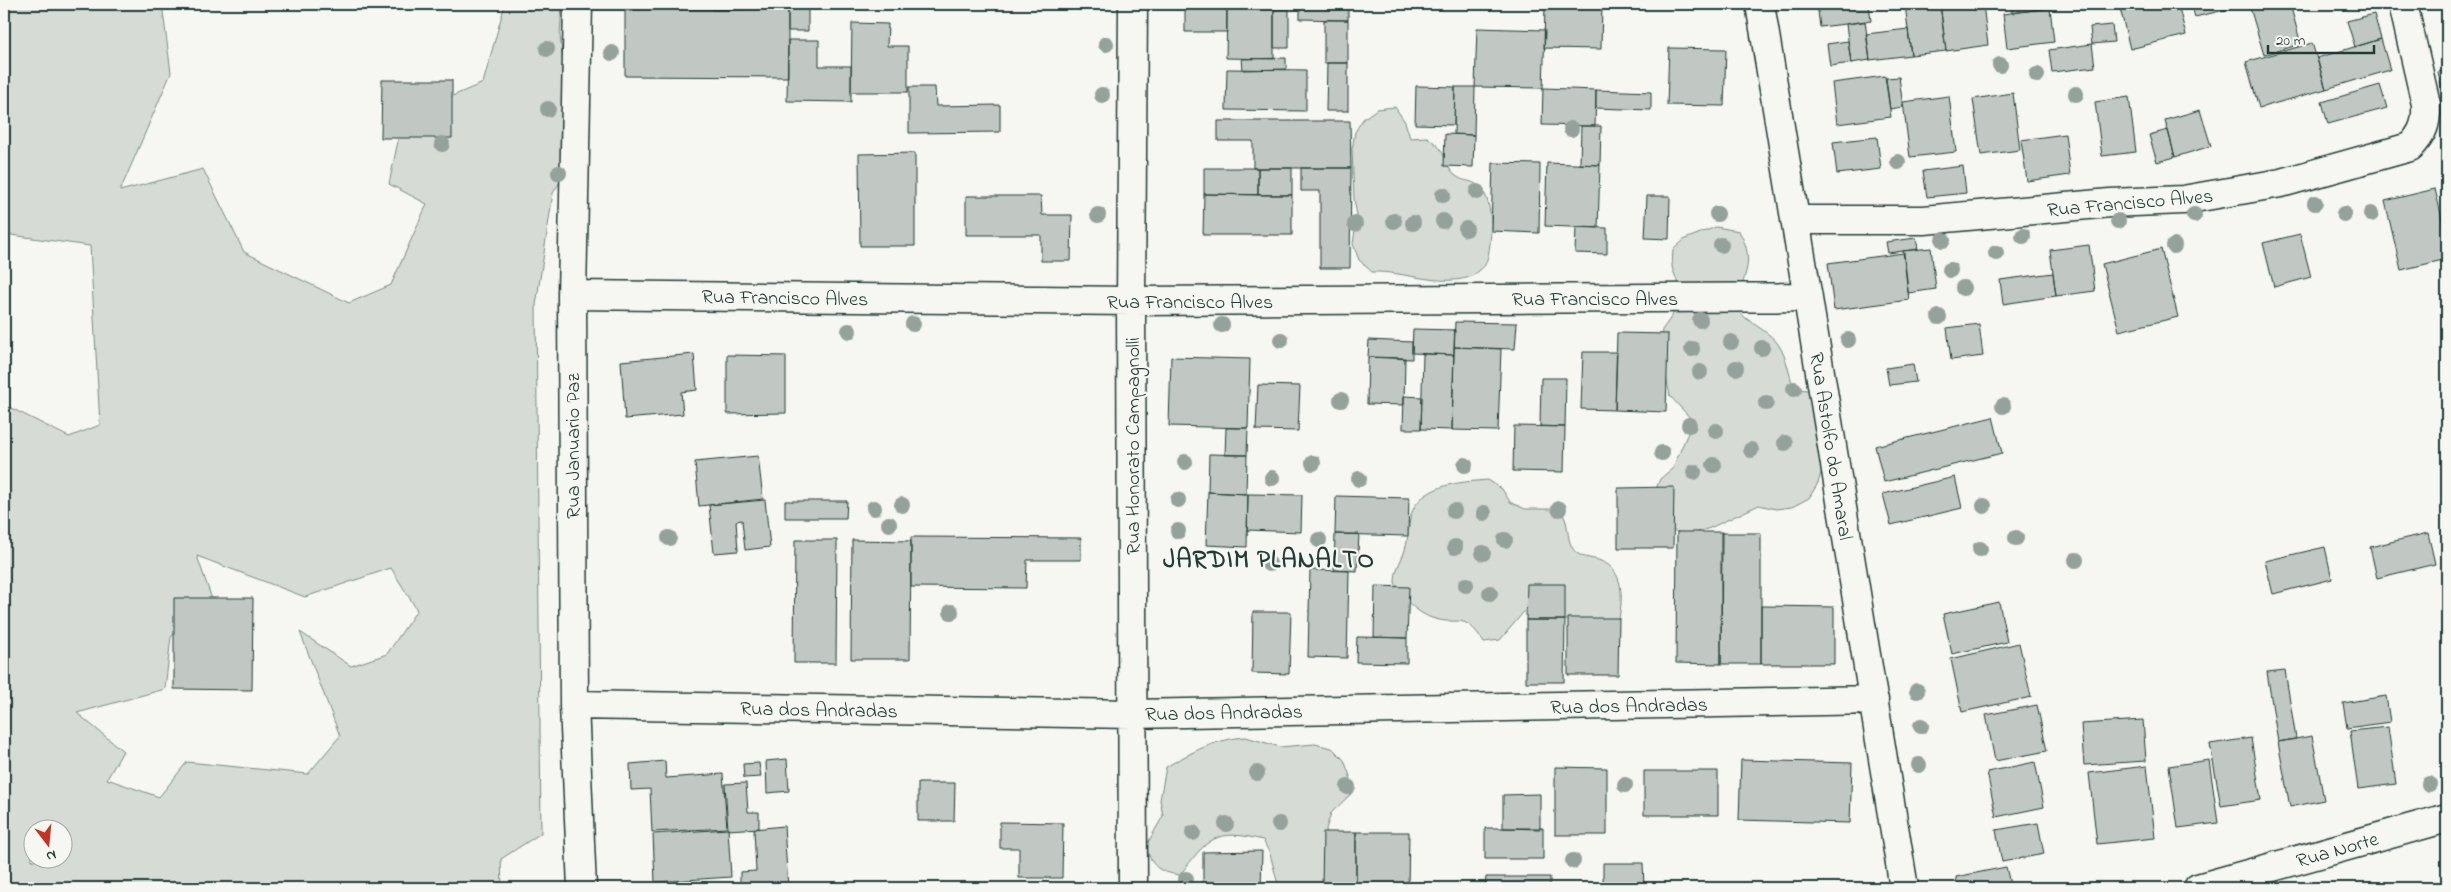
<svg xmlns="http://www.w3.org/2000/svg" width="2451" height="892" viewBox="0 0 2451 892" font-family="'Indie Flower',sans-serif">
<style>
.green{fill:#d6dbd6;stroke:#7a8c85;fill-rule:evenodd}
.building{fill:#c1c8c3;stroke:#1f3d34}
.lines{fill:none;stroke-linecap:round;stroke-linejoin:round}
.minor-casing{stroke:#1f3d34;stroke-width:31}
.minor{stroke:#f6f6f2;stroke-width:28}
.tree{fill:#94a29b}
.labels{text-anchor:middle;stroke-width:4.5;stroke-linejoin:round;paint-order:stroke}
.street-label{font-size:20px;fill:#1f3d34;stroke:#f6f6f2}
.district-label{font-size:25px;font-weight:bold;letter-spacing:1px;fill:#1f3d34;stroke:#f6f6f2}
</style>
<rect width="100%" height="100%" fill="#f6f6f2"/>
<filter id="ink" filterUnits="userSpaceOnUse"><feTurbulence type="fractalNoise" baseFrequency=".02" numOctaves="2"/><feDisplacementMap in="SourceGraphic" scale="10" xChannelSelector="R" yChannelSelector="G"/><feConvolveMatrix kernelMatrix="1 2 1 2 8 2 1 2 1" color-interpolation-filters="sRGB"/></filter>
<g filter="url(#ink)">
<path class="green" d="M 4,4 L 162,4 L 171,73 L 120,191 L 203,169 L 244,252 L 349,303 L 391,285 L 427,204 L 389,184 L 403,117 L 483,83 L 505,4 L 562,4 L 560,36 L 574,160 L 553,193 L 536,305 L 541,833 L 501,859 L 502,888 L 4,888 L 4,409 L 7,406 L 69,437 L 100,425 L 90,246 L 4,234 ZM 197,556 L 305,597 L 391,568 L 417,610 L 387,654 L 351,666 L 300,632 L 340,736 L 308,774 L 187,762 L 159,797 L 107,779 L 123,751 L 77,713 L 165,689 L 171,637 L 213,602 ZM 32,830 L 62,830 L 62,860 L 32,860 Z
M 1395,107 L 1405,122 L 1410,138 L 1427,137 C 1432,141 1438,145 1441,150 C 1446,159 1448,170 1456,176 C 1466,184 1474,177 1484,193 C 1494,208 1492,250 1485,265 C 1482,269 1474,275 1470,277 C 1437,287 1405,271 1372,272 L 1359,260 L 1353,244 L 1357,215 L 1354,199 L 1352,149 L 1355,132 L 1363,119 L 1377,109 Z
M 1716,227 L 1739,231 C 1759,267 1738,277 1738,311 C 1749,323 1770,332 1778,344 C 1787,357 1789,375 1794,389 L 1809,390 L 1819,402 L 1828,450 L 1818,483 L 1809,498 L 1792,507 L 1776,509 L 1759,505 L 1710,528 L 1694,533 L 1677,532 L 1663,526 L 1654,494 L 1660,479 L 1673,468 L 1693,421 L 1670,396 L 1660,347 L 1662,330 L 1672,316 L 1679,301 L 1678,284 L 1672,267 L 1673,250 L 1685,239 Z
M 1488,480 L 1502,489 L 1510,502 L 1525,509 L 1559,509 C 1571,522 1565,537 1573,549 C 1580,559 1591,557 1601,561 C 1624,570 1623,598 1619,618 L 1602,622 L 1565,620 L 1533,601 L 1500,640 L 1484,642 C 1463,610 1459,627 1432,618 C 1423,615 1414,608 1407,601 C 1403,597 1396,588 1395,582 C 1395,570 1400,563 1404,553 C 1412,531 1404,509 1426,495 C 1444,482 1467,482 1488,480 Z
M 1246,737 L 1280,747 L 1315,744 L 1332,748 L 1344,760 L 1355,790 L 1331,813 L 1326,829 L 1332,862 L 1322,888 L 1279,888 L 1270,854 L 1263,840 C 1215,828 1208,838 1180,875 C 1158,872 1152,867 1146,846 L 1163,816 L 1160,800 L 1166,767 C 1192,752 1215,739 1246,737 Z"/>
<path class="building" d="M 712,4 L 788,4 L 788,9 L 712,10 Z
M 788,4 L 808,4 L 808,31 L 788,31 Z
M 926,4 L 980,4 L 980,7 L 926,8 Z
M 1185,4 L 1227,4 L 1227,32 L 1185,32 Z
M 1300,4 L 1348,4 L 1348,20 L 1300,19 Z
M 1545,4 L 1602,4 L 1601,49 L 1544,48 Z
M 1817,4 L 1869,4 L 1871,21 L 1820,27 Z
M 1905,4 L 1940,4 L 1946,51 L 1911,55 Z
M 1940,4 L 1983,4 L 1988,45 L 1946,51 Z
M 1983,4 L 2007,4 L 1984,7 Z
M 2011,4 L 2049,4 L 2050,8 L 2012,13 Z
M 2119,4 L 2178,4 L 2186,35 L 2130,49 Z
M 2191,4 L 2246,4 L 2246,5 L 2195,17 Z
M 2249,4 L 2290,4 L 2301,44 L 2264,55 Z
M 2050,8 L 2054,42 L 2007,48 L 2003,14 Z
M 625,9 L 788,9 L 788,77 L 625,76 Z
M 1227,9 L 1274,9 L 1274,59 L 1226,58 Z
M 1274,9 L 1289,9 L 1289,48 L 1274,48 Z
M 2374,14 L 2381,39 L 2355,47 L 2347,21 Z
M 1324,20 L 1348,20 L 1348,63 L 1324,63 Z
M 1865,21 L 1870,60 L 1851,63 L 1846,24 Z
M 852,23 L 888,24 L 887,46 L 908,46 L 908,92 L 851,92 Z
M 2112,25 L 2114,42 L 2092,44 L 2090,27 Z
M 1477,28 L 1545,30 L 1543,88 L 1475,87 Z
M 1908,29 L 1911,55 L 1870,60 L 1866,34 Z
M 2381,39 L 2390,70 L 2326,89 L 2317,58 Z
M 788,40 L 819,40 L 819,66 L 851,66 L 851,102 L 787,101 Z
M 1848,41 L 1851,63 L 1830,66 L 1827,44 Z
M 2312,43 L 2326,89 L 2259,108 L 2246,62 Z
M 2092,44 L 2095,67 L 2052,72 L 2049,50 Z
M 1669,48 L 1726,49 L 1724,106 L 1667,105 Z
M 1286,58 L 1286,69 L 1243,70 L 1242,59 Z
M 1327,63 L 1348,63 L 1348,111 L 1326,111 Z
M 1227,69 L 1306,70 L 1306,111 L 1226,110 Z
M 2447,70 L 2447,95 L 2444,96 L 2438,72 Z
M 1885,76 L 1891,117 L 1837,124 L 1832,83 Z
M 1899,77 L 1903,107 L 1890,109 L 1886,78 Z
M 382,80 L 452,80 L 452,138 L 381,138 Z
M 2380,85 L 2387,108 L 2328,124 L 2322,102 Z
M 1416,86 L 1455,87 L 1454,125 L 1415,124 Z
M 909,87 L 935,87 L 936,106 L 1000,105 L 1000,132 L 909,133 Z
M 1455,87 L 1475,87 L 1474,135 L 1454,134 Z
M 1543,88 L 1596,90 L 1595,126 L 1542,125 Z
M 1596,90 L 1651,92 L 1651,110 L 1596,108 Z
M 2013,93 L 2020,150 L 1981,155 L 1973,99 Z
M 1949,96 L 1956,152 L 1910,157 L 1903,102 Z
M 2129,97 L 2136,152 L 2102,156 L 2095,102 Z
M 2200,110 L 2211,146 L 2175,157 L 2165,120 Z
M 1218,121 L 1350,121 L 1351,168 L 1253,168 L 1253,141 L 1218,141 Z
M 1581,126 L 1601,126 L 1600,165 L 1580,164 Z
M 2168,130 L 2175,157 L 2157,162 L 2149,135 Z
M 1445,134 L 1474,135 L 1473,167 L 1444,166 Z
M 2065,134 L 2070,175 L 2027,181 L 2021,140 Z
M 1877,137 L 1881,169 L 1837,174 L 1833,142 Z
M 915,153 L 915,246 L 860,246 L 859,154 Z
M 1493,163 L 1540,164 L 1539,233 L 1491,231 Z
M 1547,163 L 1600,165 L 1598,228 L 1545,226 Z
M 1963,166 L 1966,193 L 1927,197 L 1923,171 Z
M 1204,168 L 1258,168 L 1258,195 L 1204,194 Z
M 1258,168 L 1292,168 L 1292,195 L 1258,195 Z
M 1301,168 L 1351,168 L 1350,268 L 1320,268 L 1320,191 L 1301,191 Z
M 2435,189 L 2447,240 L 2447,259 L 2401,270 L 2385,201 Z
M 1204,194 L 1292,195 L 1292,235 L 1203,235 Z
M 966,196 L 1041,196 L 1042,215 L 1072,215 L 1071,261 L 1041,261 L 1041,235 L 966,235 Z
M 1647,196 L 1670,196 L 1669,239 L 1645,238 Z
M 1576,227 L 1607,228 L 1607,254 L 1575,253 Z
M 2300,234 L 2311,277 L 2274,287 L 2263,243 Z
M 1916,238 L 1918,249 L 1888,253 L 1886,242 Z
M 2089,245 L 2095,291 L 2056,296 L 2050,250 Z
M 1931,248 L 1936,289 L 1908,293 L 1903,251 Z
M 2161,249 L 2178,317 L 2119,331 L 2102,264 Z
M 1904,253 L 1909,300 L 1834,310 L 1828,263 Z
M 2053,273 L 2056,296 L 2003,304 L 2000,280 Z
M 1455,322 L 1517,323 L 1515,349 L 1454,347 Z
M 1979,324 L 1983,356 L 1951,360 L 1947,328 Z
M 1413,329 L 1455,330 L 1454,355 L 1412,353 Z
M 1617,333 L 1668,334 L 1666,412 L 1615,410 Z
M 1369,340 L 1412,342 L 1412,359 L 1368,357 Z
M 1454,347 L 1501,349 L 1498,431 L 1452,430 Z
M 1583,352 L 1617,352 L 1615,410 L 1581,409 Z
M 694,354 L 697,390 L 681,392 L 683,414 L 625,419 L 621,361 Z
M 1423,354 L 1454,355 L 1452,430 L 1421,429 Z
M 727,355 L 786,356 L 786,413 L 727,414 Z
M 1171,357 L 1250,359 L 1248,428 L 1169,426 Z
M 1368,357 L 1405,358 L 1404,405 L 1367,404 Z
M 1913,364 L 1916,382 L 1889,385 L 1886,368 Z
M 1541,378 L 1566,378 L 1565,427 L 1540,426 Z
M 1258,385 L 1300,386 L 1298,431 L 1256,430 Z
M 1404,396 L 1422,397 L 1421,429 L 1403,429 Z
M 1993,417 L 2002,453 L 1884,482 L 1875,446 Z
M 1514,426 L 1565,427 L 1564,472 L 1513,471 Z
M 1226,428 L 1248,428 L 1247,455 L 1225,455 Z
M 1209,454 L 1247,455 L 1246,494 L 1208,492 Z
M 758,456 L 763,499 L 699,506 L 695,462 Z
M 1955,477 L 1962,508 L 1891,525 L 1883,494 Z
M 1674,487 L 1673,548 L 1618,548 L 1618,488 Z
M 1208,492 L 1248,494 L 1247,547 L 1206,545 Z
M 1248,494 L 1302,495 L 1301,532 L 1247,530 Z
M 1336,496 L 1409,498 L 1408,536 L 1335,534 Z
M 765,500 L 770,547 L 745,550 L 742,520 L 736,521 L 738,551 L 714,553 L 709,505 Z
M 785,501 L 847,501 L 846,518 L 785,518 Z
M 1677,532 L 1722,532 L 1721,664 L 1676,663 Z
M 1721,533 L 1761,533 L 1761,664 L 1721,664 Z
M 2428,533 L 2435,564 L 2377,578 L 2370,547 Z
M 1335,534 L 1359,534 L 1357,571 L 1334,570 Z
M 911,537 L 1081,538 L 1081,560 L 1027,560 L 1026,588 L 911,587 Z
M 795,540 L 837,540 L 836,663 L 794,663 Z
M 852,540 L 911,541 L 910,659 L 851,659 Z
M 2325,547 L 2332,579 L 2273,594 L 2265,561 Z
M 1310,570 L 1349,571 L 1347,658 L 1308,657 Z
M 1527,584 L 1565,584 L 1565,620 L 1526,620 Z
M 1375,586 L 1409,587 L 1407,638 L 1374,637 Z
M 174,598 L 253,598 L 252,690 L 174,689 Z
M 1999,602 L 2007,642 L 1952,654 L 1943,614 Z
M 1761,606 L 1834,607 L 1834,664 L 1761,664 Z
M 1253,612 L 1291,612 L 1289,674 L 1252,673 Z
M 1568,618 L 1619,618 L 1618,675 L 1568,675 Z
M 1526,620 L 1565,620 L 1564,682 L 1526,682 Z
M 1357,637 L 1407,638 L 1407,663 L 1356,662 Z
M 2019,643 L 2031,697 L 1962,712 L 1951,659 Z
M 2285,670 L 2296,739 L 2278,742 L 2267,672 Z
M 2386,696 L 2390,722 L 2347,728 L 2343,703 Z
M 2037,705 L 2047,751 L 1995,761 L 1986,715 Z
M 2143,720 L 2146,761 L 2084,765 L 2081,724 Z
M 2388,727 L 2396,784 L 2358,789 L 2350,731 Z
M 2312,736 L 2324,800 L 2290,807 L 2278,742 Z
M 2251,738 L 2261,800 L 2221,806 L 2210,744 Z
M 787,759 L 789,791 L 767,793 L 766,761 Z
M 1741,760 L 1852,763 L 1850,823 L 1739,820 Z
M 2209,760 L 2218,823 L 2178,828 L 2169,766 Z
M 665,761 L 666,778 L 723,774 L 727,828 L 652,832 L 650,789 L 631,790 L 630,764 Z
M 2035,762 L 2044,807 L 1996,817 L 1987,772 Z
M 759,763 L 761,777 L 744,778 L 743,764 Z
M 2147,766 L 2155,838 L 2097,844 L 2089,773 Z
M 1555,767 L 1607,768 L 1607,835 L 1555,835 Z
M 1644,771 L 1718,771 L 1718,815 L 1644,815 Z
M 746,783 L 748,812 L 759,812 L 759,828 L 728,830 L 725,784 Z
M 918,783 L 955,783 L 954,821 L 918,821 Z
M 1540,794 L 1540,829 L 1503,828 L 1503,795 Z
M 1000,822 L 1063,823 L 1062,878 L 1019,878 L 1019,848 L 1000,848 Z
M 2038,823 L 2044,854 L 2002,862 L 1996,830 Z
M 784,826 L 788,888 L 740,888 L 740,872 L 756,871 L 754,829 Z
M 1485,828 L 1543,828 L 1543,859 L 1485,859 Z
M 728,829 L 731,877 L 655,882 L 653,834 Z
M 1323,832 L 1356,832 L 1356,888 L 1322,888 Z
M 1356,832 L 1409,832 L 1408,888 L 1356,888 Z
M 1262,851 L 1261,888 L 1203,888 L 1203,852 Z
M 1603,863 L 1643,863 L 1644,888 L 1603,888 Z
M 2006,867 L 2011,888 L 1958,888 L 1956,877 Z
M 1486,877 L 1550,877 L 1550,888 L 1485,888 Z"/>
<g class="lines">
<defs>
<path id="minor" d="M 578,4 L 572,295 L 574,705 L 582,888
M 1760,4 L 1904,888
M 1795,220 L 1924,220 L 2110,203 L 2183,200 L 2281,183 L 2410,147 C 2423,134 2427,123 2426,104 L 2403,4
M 572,295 L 1131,301 L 1808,297
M 574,705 L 1132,714 L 1874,700
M 1133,888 L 1131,301 L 1133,4
M 2198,888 L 2447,818"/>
</defs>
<use href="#minor" class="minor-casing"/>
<use href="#minor" class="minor"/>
</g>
<g class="tree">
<circle cx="1106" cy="44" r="8"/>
<circle cx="547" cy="49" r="8"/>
<circle cx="612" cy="53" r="8"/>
<circle cx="2000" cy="65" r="8"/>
<circle cx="2037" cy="75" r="8"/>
<circle cx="2076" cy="94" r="8"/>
<circle cx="1102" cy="95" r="8"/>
<circle cx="548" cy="109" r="8"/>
<circle cx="1571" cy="129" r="8"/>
<circle cx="442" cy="144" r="8"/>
<circle cx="1898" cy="162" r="8"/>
<circle cx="559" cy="173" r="8"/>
<circle cx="1477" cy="192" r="8"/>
<circle cx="1443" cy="195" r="8"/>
<circle cx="2315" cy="203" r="8"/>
<circle cx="1717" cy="214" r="8"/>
<circle cx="2344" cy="214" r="8"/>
<circle cx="2371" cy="214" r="8"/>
<circle cx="1098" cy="215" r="8"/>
<circle cx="2194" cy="215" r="8"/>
<circle cx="1394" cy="221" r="8"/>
<circle cx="1443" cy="221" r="8"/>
<circle cx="2118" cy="221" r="8"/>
<circle cx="1413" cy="223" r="8"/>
<circle cx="1355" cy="224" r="8"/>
<circle cx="1466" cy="229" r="8"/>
<circle cx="2023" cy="236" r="8"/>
<circle cx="1943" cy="240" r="8"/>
<circle cx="1721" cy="245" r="8"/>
<circle cx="2174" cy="246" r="8"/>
<circle cx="1996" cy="253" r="8"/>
<circle cx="1950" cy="270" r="8"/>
<circle cx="1963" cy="288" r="8"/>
<circle cx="1939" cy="317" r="8"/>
<circle cx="1700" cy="320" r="8"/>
<circle cx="913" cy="324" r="8"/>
<circle cx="1222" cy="325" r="8"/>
<circle cx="849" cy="331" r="8"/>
<circle cx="1281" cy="340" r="8"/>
<circle cx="1848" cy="340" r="8"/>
<circle cx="1731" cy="342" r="8"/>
<circle cx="1762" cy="348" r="8"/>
<circle cx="1692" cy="349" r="8"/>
<circle cx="1736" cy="368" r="8"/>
<circle cx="1700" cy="372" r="8"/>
<circle cx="1794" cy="389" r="8"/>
<circle cx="1341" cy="400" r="8"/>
<circle cx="1766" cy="403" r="8"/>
<circle cx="2003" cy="406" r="8"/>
<circle cx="1689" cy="425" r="8"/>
<circle cx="1716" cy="431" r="8"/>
<circle cx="1785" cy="443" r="8"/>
<circle cx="1751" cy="450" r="8"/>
<circle cx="1662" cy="453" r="8"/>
<circle cx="1185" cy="462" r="8"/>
<circle cx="1313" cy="463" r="8"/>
<circle cx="1465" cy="465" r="8"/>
<circle cx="1714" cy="465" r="8"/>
<circle cx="1694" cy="472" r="8"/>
<circle cx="1272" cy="478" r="8"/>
<circle cx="1359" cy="479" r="8"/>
<circle cx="1178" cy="500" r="8"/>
<circle cx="902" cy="505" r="8"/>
<circle cx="1984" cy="506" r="8"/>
<circle cx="874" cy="508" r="8"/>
<circle cx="1559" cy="509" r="8"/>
<circle cx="1454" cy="511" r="8"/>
<circle cx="1484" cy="513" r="8"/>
<circle cx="889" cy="524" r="8"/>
<circle cx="1178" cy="531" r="8"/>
<circle cx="669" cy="538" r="8"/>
<circle cx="2016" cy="538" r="8"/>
<circle cx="1319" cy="540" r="8"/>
<circle cx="1505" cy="540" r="8"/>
<circle cx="1455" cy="547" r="8"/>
<circle cx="1980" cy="549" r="8"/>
<circle cx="1483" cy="553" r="8"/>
<circle cx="2076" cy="560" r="8"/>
<circle cx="1269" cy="564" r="8"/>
<circle cx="1466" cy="585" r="8"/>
<circle cx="1490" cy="593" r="8"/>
<circle cx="951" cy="612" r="8"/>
<circle cx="1917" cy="691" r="8"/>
<circle cx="1921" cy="726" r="8"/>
<circle cx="1919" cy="765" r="8"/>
<circle cx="1257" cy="773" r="8"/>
<circle cx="2429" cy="784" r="8"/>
<circle cx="1625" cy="785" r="8"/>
<circle cx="1348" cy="787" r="8"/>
<circle cx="1226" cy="824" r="8"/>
<circle cx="1279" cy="824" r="8"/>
<circle cx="1193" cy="833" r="8"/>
<circle cx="1573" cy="861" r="8"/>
<circle cx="1186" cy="879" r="8"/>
</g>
</g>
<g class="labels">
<g class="street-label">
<text transform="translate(2130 202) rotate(-5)" y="7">Rua Francisco Alves</text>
<text transform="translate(785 297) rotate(1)" y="7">Rua Francisco Alves</text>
<text x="1595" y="305">Rua Francisco Alves</text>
<text x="1190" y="308">Rua Francisco Alves</text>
<text transform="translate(572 446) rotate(-90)" y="7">Rua Januario Paz</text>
<text transform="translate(1132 446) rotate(-90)" y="7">Rua Honorato Campagnolli</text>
<text transform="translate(1832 446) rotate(81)" y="7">Rua Astolfo do Amaral</text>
<text transform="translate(1629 705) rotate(-1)" y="7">Rua dos Andradas</text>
<text transform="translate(819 709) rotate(1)" y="7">Rua dos Andradas</text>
<text transform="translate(1224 712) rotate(-1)" y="7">Rua dos Andradas</text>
<text transform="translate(2337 849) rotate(-16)" y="7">Rua Norte</text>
</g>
<g class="district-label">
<text x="1269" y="567">JARDIM PLANALTO</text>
</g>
</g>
<rect width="2451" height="892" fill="none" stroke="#f6f6f2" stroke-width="20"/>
<rect x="10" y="10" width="2431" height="872" fill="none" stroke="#1f3d34" stroke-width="2" filter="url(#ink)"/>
<g transform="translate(48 844) rotate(164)"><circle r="24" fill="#f6f6f2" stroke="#a0aca6"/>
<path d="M0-4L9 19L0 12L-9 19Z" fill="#c8321e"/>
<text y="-8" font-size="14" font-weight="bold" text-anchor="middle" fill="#1f3d34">N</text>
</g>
<path d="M2268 45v8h106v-8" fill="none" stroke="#1f3d34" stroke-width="2.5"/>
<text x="2276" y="45" font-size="15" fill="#1f3d34" stroke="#f6f6f2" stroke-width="4" paint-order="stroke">20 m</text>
</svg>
